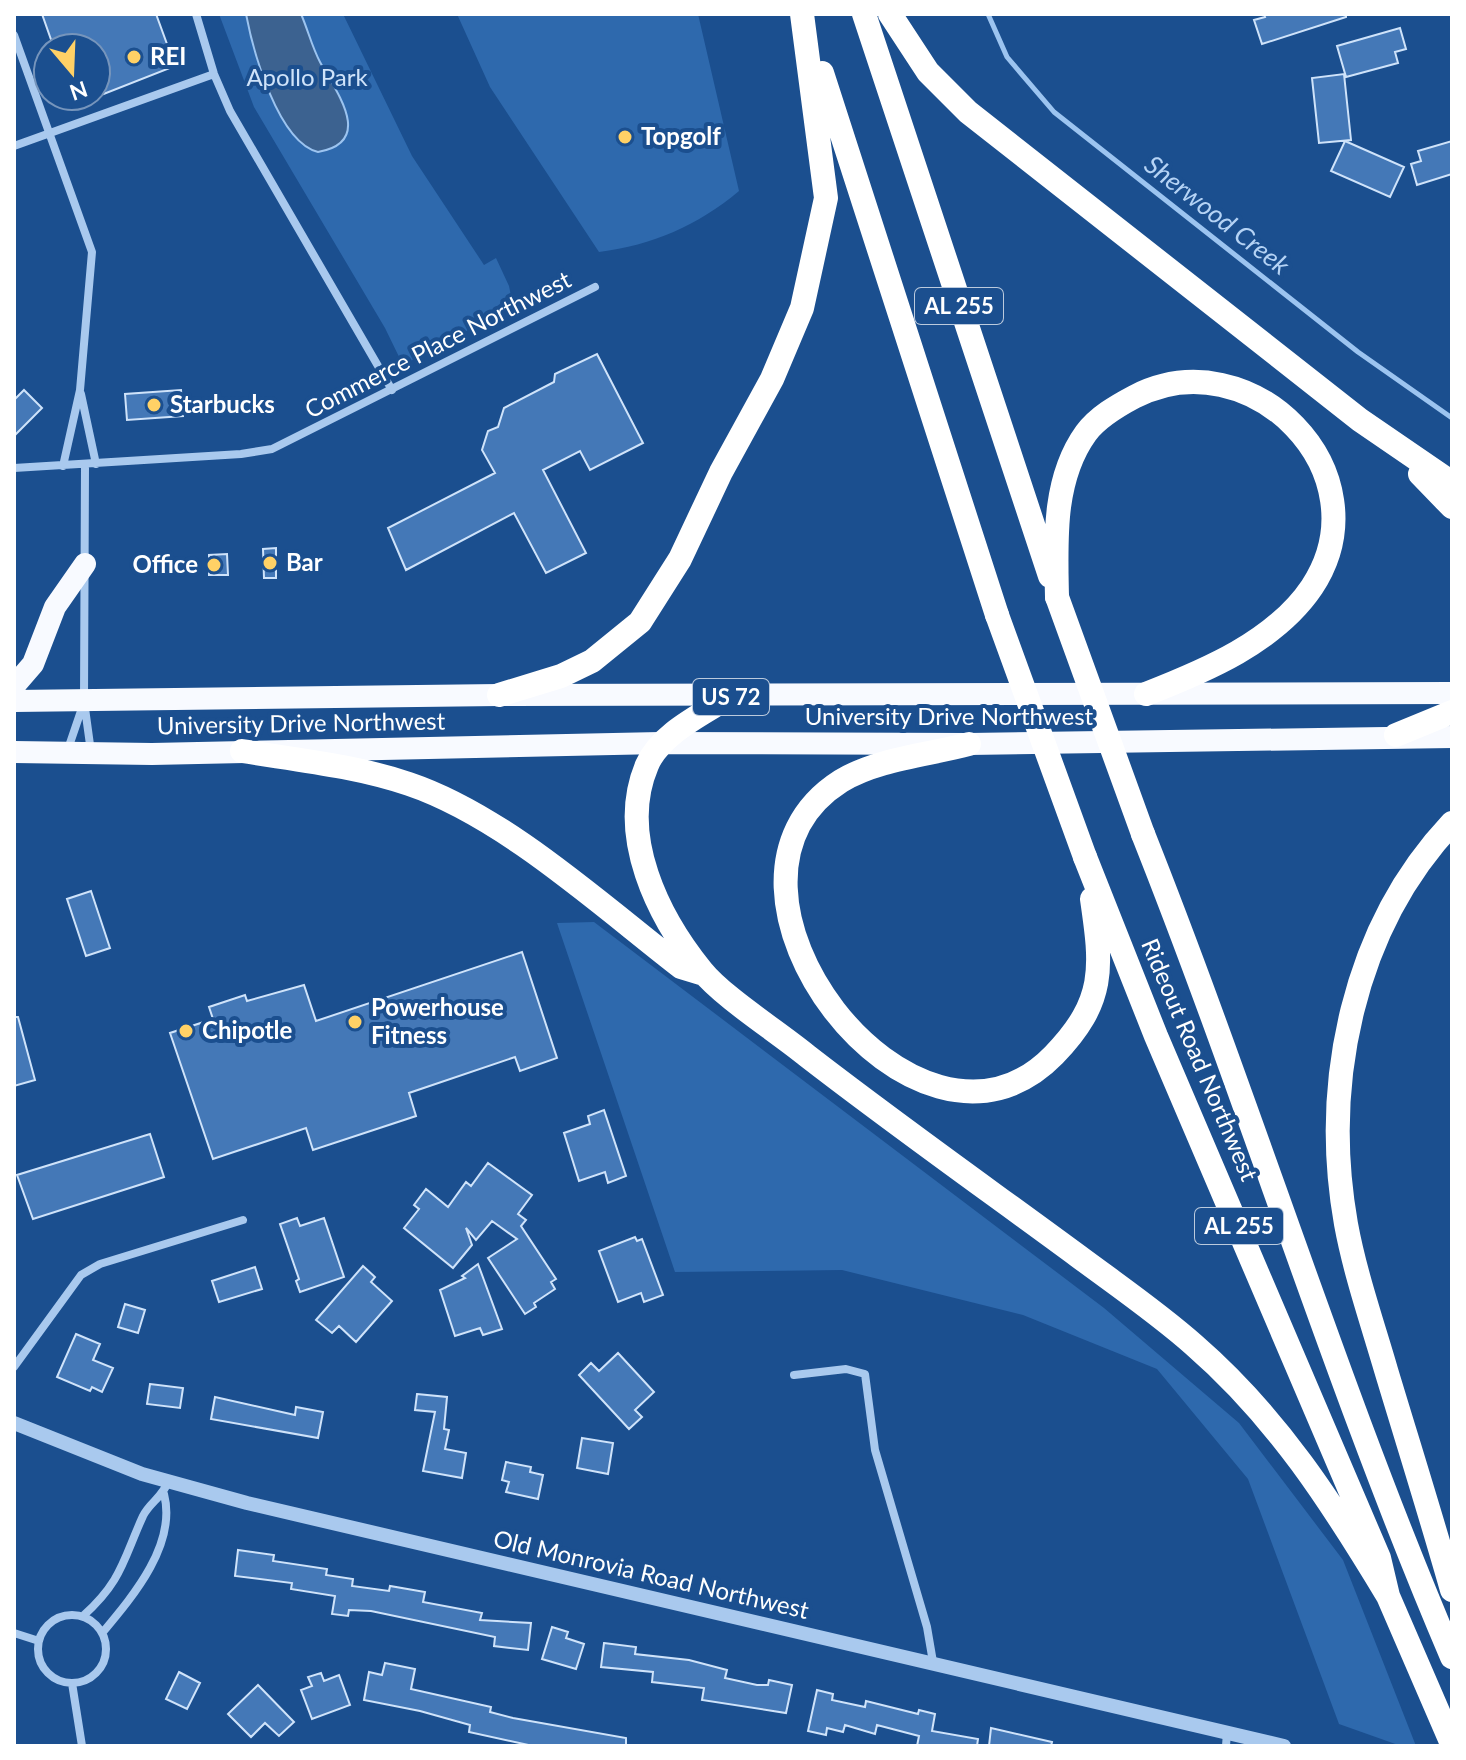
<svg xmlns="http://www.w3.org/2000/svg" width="1466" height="1760" viewBox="0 0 1466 1760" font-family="Lato,sans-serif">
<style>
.green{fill:#2e69ad}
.water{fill:#3c6290;stroke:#9cc4f0;stroke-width:2}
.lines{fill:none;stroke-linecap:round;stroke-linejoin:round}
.stream{stroke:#9cc4f0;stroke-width:5}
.building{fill:#4478b7;stroke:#cfe3fa;stroke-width:2}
.minor{stroke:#a9c9ee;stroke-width:8}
.tertiary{stroke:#a9c9ee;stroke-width:14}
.trunk{stroke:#f8faff;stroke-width:22}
.motorway{stroke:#fff;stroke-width:24}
.motorway-bridge{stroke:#fff;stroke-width:24}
.poi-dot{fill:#ffd166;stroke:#1b4f8f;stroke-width:3}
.labels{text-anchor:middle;stroke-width:8;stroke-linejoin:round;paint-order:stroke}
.shield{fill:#1b4f8f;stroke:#bbcadd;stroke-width:2}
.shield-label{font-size:22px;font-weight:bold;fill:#fff}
.poi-label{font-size:24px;font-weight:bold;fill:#fff;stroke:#1b4f8f;text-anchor:start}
.park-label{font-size:24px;fill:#cfe3fa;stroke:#1b4f8f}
.street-label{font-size:24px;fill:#fff;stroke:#1b4f8f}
.water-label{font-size:26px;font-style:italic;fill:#b5d3f5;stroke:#1b4f8f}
</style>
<rect width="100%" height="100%" fill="#1b4f8f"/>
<path class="green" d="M 219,14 L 343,14 L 412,156 L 484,265 L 496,258 L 509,286 L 513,306 L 403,365 L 385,328 L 254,107 Z
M 457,14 L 698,14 L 739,191 C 697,226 653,245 599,252 L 490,87 Z
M 594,922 L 1104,1308 L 1239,1423 L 1343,1560 L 1416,1746 L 1401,1746 L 1339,1724 L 1248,1479 L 1157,1369 L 1023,1315 L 842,1270 L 675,1272 L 557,923 Z"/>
<path class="water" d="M 246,14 L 301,14 C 308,30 312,47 320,62 C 335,90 376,142 318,152 C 278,142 253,51 246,14 Z"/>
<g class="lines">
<path class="stream" d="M 988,14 L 1007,57 L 1054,112 L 1358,352 L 1452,418"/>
</g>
<path class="building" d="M 42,14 L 156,14 L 175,66 L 96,97 L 96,48 L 54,48 Z
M 1264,14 L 1346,14 L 1346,17 L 1262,44 L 1254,20 L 1265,17 Z
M 1400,28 L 1406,49 L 1395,52 L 1398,63 L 1346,77 L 1337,46 Z
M 1344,74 L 1351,140 L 1319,143 L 1312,78 Z
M 1345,141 L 1404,167 L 1390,197 L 1331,171 Z
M 1452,141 L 1452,174 L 1417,185 L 1411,164 L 1421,161 L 1418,151 Z
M 597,354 L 643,443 L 590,470 L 580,451 L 543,470 L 586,553 L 546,573 L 514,513 L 406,570 L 388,528 L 495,473 L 482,450 L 488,431 L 498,427 L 504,408 L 554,382 L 555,374 Z
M 24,390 L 42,408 L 14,436 L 14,400 Z
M 181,390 L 183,416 L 127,420 L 125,394 Z
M 276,548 L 276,578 L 264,578 L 263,549 Z
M 227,554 L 228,575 L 209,575 L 209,555 Z
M 91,891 L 110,948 L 86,956 L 67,899 Z
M 522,952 L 557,1058 L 520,1071 L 515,1057 L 409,1093 L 416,1116 L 313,1150 L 306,1128 L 213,1159 L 170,1033 L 213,1019 L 209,1007 L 245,995 L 247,1001 L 304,985 L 316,1021 Z
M 14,1017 L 18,1017 L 35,1080 L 14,1086 Z
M 604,1110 L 626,1176 L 608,1183 L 605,1172 L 579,1181 L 564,1133 L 590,1124 L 588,1116 Z
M 150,1134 L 164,1177 L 33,1219 L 17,1175 Z
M 488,1163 L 532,1195 L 518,1214 L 526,1220 L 521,1226 L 556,1279 L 551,1282 L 555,1289 L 534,1303 L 536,1307 L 525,1314 L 488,1258 L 517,1239 L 492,1221 L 476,1240 L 466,1228 L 472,1245 L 453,1268 L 404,1228 L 419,1209 L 414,1205 L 426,1189 L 448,1207 L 466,1182 L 471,1186 Z
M 297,1218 L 300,1226 L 324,1218 L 344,1277 L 300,1292 L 296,1281 L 299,1279 L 280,1224 Z
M 635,1237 L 637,1241 L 642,1239 L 663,1295 L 644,1302 L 641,1293 L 618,1302 L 599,1251 Z
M 478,1264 L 502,1329 L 483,1335 L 480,1328 L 455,1336 L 440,1290 L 465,1278 L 462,1276 Z
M 363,1266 L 375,1277 L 371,1282 L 392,1301 L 356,1342 L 339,1326 L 332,1333 L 316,1320 Z
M 255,1267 L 262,1289 L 219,1302 L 212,1281 Z
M 125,1304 L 145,1310 L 138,1333 L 118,1327 Z
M 76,1334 L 100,1344 L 93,1360 L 113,1368 L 102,1392 L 92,1387 L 90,1391 L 57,1377 Z
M 618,1353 L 654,1392 L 635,1410 L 642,1417 L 629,1429 L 579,1375 L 591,1363 L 599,1371 Z
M 150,1384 L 183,1388 L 180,1408 L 147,1404 Z
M 417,1394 L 447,1397 L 444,1429 L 449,1430 L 445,1449 L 466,1453 L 462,1478 L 423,1471 L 435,1412 L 415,1410 Z
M 215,1397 L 295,1415 L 296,1407 L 323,1412 L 318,1438 L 211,1419 Z
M 582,1438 L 613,1443 L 608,1474 L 577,1468 Z
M 506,1462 L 531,1467 L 530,1472 L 543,1475 L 538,1499 L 506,1492 L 509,1482 L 502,1480 Z
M 238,1550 L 274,1555 L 273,1561 L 327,1569 L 326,1575 L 353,1579 L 352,1586 L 389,1591 L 390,1586 L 425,1592 L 423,1602 L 482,1613 L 480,1620 L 531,1623 L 528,1650 L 494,1646 L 495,1637 L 371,1611 L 349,1610 L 348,1616 L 332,1614 L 335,1596 L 291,1589 L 292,1583 L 235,1576 Z
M 552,1627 L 568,1632 L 566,1638 L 584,1644 L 576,1669 L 542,1659 Z
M 604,1643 L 636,1647 L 635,1654 L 689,1660 L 727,1670 L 725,1678 L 757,1685 L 768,1685 L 769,1680 L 792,1685 L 786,1713 L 702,1700 L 704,1688 L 652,1682 L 653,1672 L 601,1667 Z
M 385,1663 L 415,1669 L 411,1689 L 491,1707 L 490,1712 L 513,1718 L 626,1738 L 626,1746 L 533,1746 L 469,1732 L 470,1725 L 420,1711 L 364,1700 L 369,1672 L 382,1675 Z
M 179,1672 L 200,1683 L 187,1709 L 166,1699 Z
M 321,1673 L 324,1681 L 339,1675 L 350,1705 L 312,1719 L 301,1690 L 312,1686 L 308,1677 Z
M 258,1685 L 294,1722 L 279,1736 L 265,1723 L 251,1737 L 228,1714 Z
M 817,1690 L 833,1694 L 832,1700 L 865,1707 L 866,1701 L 918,1714 L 919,1710 L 935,1714 L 932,1731 L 978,1739 L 977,1746 L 917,1746 L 919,1736 L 877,1725 L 875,1734 L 845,1725 L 843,1732 L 827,1728 L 826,1735 L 808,1731 Z
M 991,1728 L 1052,1742 L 1051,1746 L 989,1746 Z"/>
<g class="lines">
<path class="minor" d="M 196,14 L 214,74 L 230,111 L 392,390
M 14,35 L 92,252 L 80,390 L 63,466
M 14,146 L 214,74
M 81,394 L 96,464
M 85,465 L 84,701 L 91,752
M 14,468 L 241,454 L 272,449 L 595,287
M 68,749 L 83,705
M 14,1367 L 81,1275 L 100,1264 L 243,1220
M 794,1375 L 846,1369 L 865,1374 L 875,1450 L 927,1627 L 933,1662
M38 1649a34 34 0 1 1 68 0a34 34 0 1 1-68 0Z
M 83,1616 C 122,1581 123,1560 143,1516 C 150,1502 163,1497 168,1481
M 103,1632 C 134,1595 177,1544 164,1494
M 14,1633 L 39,1641
M 72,1683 L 82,1746
M 1226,1746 L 1227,1732"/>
<path class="tertiary" d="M 14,1423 L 142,1474 L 247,1503 L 1284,1746"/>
<path class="trunk" d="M 14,686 L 33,664 L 55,607 L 85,564
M 14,701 L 499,695 L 1452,693
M 14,752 L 152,754 L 660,743 L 969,744 L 1452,737"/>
<path class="motorway" d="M 864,14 L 1050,576
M 890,14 L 928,72 L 968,112 L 1360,420 L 1452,483
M 822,73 L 997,615
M 1420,474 L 1452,507
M 1057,597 C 1056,543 1052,480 1086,433 C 1098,417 1117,406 1134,397 C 1250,336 1387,473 1312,587 C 1275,642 1205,671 1146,694
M 499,695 L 561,676 L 592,661 L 640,622 L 680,559 L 721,472 L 772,379 L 802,308 L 826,198 L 802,14
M 729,697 C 701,715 660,734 647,765 C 617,835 658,917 702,971 C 723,997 778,1032 806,1055 C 895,1124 987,1189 1078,1256 C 1117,1285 1158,1313 1194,1345 C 1277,1417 1332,1503 1388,1596
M 1396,735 L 1452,712
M 969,744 C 928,755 877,759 841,781 C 677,885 916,1197 1054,1055 C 1106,1001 1102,968 1092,899
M 242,751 C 298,760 356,766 409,784 C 504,816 602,906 681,967 L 704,974
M 1452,823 C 1353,928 1321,1083 1346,1224 C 1355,1273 1372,1322 1386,1370 C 1408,1443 1431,1516 1452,1590
M 1143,834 C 1251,1106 1337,1388 1452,1657
M 1085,857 L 1156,1036 L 1379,1558 L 1388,1596 L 1452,1744"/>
<path class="motorway-bridge" d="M 1057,597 L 1143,834
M 997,615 L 1085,857"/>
</g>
<g class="poi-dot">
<circle cx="134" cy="57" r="8"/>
<circle cx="625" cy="137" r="8"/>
<circle cx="154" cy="405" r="8"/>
<circle cx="270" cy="563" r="8"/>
<circle cx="214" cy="565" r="8"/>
<circle cx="355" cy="1022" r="8"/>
<circle cx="186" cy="1031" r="8"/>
</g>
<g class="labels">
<g class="shield">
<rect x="915" y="288" width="88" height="36" rx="6"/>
<rect x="693" y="679" width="76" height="36" rx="6"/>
<rect x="1195" y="1208" width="88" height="36" rx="6"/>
</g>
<g class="shield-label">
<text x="959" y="314">AL 255</text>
<text x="731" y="705">US 72</text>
<text x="1239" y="1234">AL 255</text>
</g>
<g class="poi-label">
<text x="150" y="65">REI</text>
<text x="641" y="145">Topgolf</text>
<text x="170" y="413">Starbucks</text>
<text x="286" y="571">Bar</text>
<text x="198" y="573" text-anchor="end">Office</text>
<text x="371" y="1016">Powerhouse<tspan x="371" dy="28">Fitness</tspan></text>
<text x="202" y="1039">Chipotle</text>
</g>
<g class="park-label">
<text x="307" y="86">Apollo Park</text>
</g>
<g class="street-label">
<text transform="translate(438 345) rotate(-27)" y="8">Commerce Place Northwest</text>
<text x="949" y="725">University Drive Northwest</text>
<text transform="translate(301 724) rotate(-1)" y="8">University Drive Northwest</text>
<text transform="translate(1199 1060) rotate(67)" y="8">Rideout Road Northwest</text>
<text transform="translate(651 1575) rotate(13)" y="8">Old Monrovia Road Northwest</text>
</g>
<g class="water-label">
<text transform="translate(1217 215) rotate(38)" y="9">Sherwood Creek</text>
</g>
</g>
<rect width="1466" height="1760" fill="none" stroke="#ffffff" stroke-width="32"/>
<g transform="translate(72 72) rotate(161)"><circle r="38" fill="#1b4f8f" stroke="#7695bc" stroke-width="2"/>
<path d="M0-6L14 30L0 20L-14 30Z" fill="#ffd166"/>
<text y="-12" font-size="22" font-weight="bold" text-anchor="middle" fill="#ffffff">N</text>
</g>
</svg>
